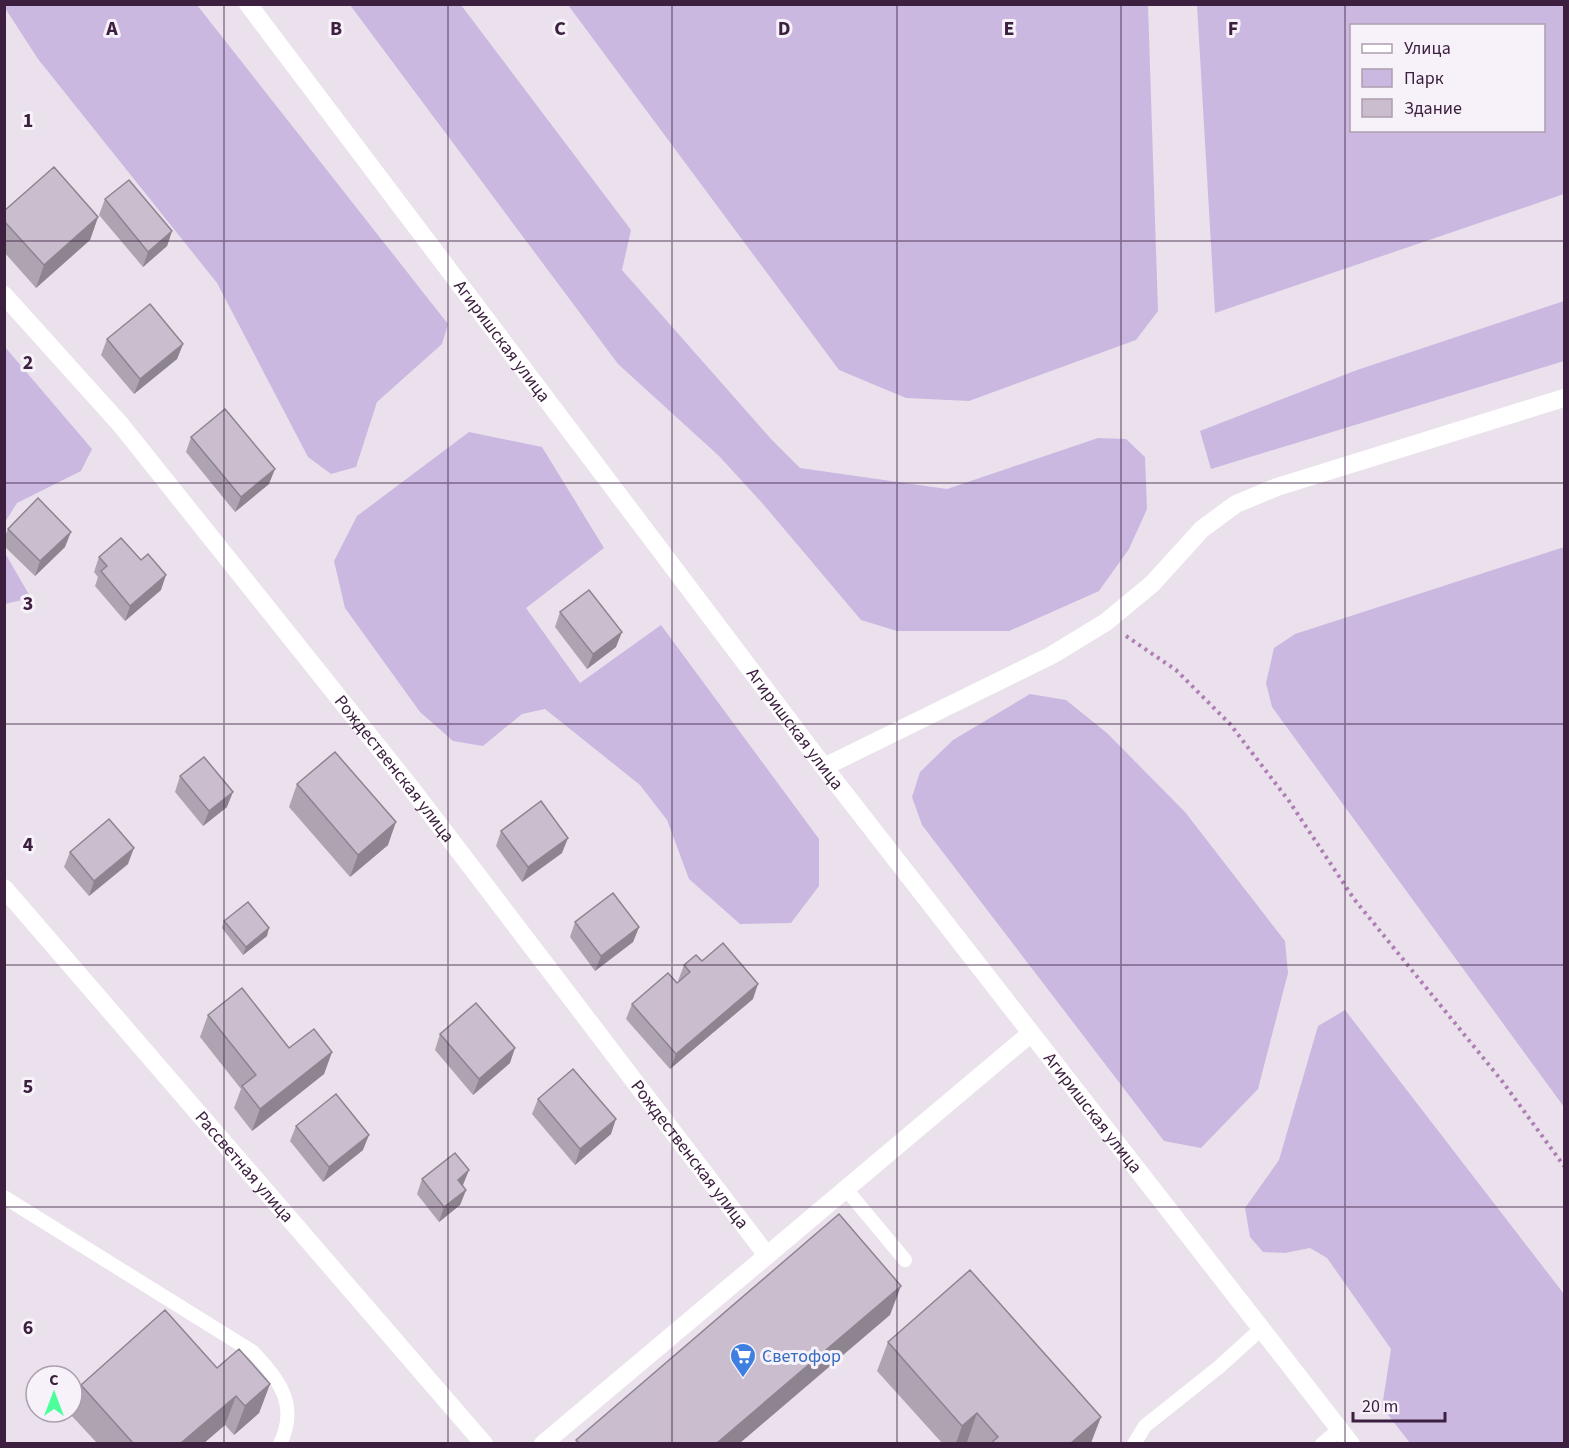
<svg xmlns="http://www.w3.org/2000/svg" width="1569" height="1448" viewBox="0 0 1569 1448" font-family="'Source Sans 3',sans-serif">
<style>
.green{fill:#cbb8e1;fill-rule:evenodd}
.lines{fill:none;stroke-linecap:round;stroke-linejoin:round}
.path{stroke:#ae7eb4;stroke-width:4;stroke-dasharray:3 4.5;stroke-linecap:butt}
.lane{stroke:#fff;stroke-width:14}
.street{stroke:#fff;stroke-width:18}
.secondary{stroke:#fff;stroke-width:18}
.wall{fill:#aea3b1}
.shaded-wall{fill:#8d8490}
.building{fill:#cabdce;stroke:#8d8490;stroke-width:1.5}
.grid{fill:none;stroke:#3d2040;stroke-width:1.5;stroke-opacity:0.55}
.labels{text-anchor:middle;stroke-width:6;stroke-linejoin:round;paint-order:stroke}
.street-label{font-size:18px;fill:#3d2040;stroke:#f7f2f9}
.shop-label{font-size:18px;fill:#366cbe;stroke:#f7f2f9;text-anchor:start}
.grid-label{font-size:20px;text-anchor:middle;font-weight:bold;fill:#3d2040;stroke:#f7f2f9;stroke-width:6;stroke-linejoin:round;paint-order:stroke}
</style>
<rect width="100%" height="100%" fill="#eae1ed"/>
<path class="green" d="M 4,5 L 197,5 L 448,324 L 442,344 L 377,402 L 356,467 L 331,474 L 308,457 L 217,283 L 38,59 L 5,8 Z
M 350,5 L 461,5 L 631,230 L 622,270 L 772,440 L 800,468 L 947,489 L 1098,438 L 1126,439 L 1145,457 L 1147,509 L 1129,549 L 1099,591 L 1009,631 L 897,631 L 861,620 L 763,504 L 719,456 L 618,364 Z
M 568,5 L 1148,5 L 1158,311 L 1136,340 L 969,401 L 906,398 L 839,370 Z
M 1197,5 L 1564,5 L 1564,194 L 1215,313 ZM 1352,26 L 1544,26 L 1544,130 L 1352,130 Z
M 1564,301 L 1564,361 L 1211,469 L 1200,431 L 1357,370 Z
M 5,347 L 92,449 L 81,471 L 17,503 L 5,522 Z
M 469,432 L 542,447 L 604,548 L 526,608 L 580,683 L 661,625 L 819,839 L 819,886 L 791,923 L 740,924 L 689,879 L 667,820 L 640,785 L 545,709 L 522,714 L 483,746 L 453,741 L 420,712 L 345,608 L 334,561 L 357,516 Z
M 1564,547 L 1564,1107 L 1272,707 L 1266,683 L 1274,648 L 1295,634 Z
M 4,553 L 5,553 L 31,598 L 5,604 Z
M 1030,694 L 1066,700 L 1107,733 L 1185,812 L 1285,941 L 1288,973 L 1258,1089 L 1201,1148 L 1164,1141 L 922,825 L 912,797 L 920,772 L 953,740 Z
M 1345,1010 L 1564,1294 L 1564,1443 L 1410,1443 L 1382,1407 L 1391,1349 L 1327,1258 L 1310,1248 L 1285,1253 L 1263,1252 L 1250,1237 L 1245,1208 L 1279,1160 L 1318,1026 Z"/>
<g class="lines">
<path class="path" d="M 1126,636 L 1176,670 L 1230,724 L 1289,801 L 1354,899 L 1502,1081 L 1564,1166"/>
<path class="lane" d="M 845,1188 L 905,1260
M 4,1197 L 253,1352 C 279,1379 299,1405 280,1444
M 1134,1444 L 1145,1426 L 1219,1367 L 1261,1329
M 1322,1444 L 1340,1429"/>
<g class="street">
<path id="s1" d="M 4,295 L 121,425 L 411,788 L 766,1254"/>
<path d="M 824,767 L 1052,655 L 1106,622 L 1152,584 L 1202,529 L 1236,504 L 1277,487 L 1564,398"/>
<path id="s2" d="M 4,888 L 484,1444"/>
<path d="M 543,1444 L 1030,1034"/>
</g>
<path class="secondary" id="s3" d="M 248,4 L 824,767 L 1351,1444"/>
</g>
<path class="wall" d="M 105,199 L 172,231 L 167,246 L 143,267 L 99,215 Z
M 4,211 L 98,217 L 90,240 L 36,288 L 4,252 Z
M 107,339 L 183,344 L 177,359 L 134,394 L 101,355 Z
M 191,437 L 269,484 L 235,512 L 186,452 Z
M 8,529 L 65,547 L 35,576 L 4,546 L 4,538 Z
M 99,557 L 141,560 L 161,590 L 125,621 L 95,586 L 98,577 L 94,572 Z
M 560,612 L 616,647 L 587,669 L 555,627 Z
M 180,776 L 227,807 L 203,826 L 175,792 Z
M 297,784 L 388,845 L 350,877 L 289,807 Z
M 501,831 L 562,853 L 522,882 L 496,846 Z
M 70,852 L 128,864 L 89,896 L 64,867 Z
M 224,921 L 267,936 L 243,955 L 222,928 Z
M 575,922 L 639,927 L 633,942 L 595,971 L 570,937 Z
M 702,961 L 753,999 L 670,1069 L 626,1019 L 632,1004 L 677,983 L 679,981 L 678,981 L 684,965 Z
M 208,1015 L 289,1048 L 332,1052 L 324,1074 L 252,1131 L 234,1108 L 241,1089 L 200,1037 Z
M 440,1034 L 510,1063 L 473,1095 L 435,1050 Z
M 538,1099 L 611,1134 L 575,1165 L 532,1114 Z
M 296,1126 L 363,1150 L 323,1182 L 290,1141 Z
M 422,1179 L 463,1185 L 466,1190 L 460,1205 L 439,1222 L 417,1194 Z
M 888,1342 L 1091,1443 L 968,1443 L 967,1442 L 965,1443 L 942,1443 L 877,1371 Z
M 217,1368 L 270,1384 L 259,1413 L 234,1435 L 225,1425 L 204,1443 L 97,1443 L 70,1414 L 71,1412 L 72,1412 L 72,1409 L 81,1385 Z"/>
<path class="shaded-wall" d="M 98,217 L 90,240 L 36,288 L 44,265 Z
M 172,231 L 167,246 L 143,267 L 148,252 Z
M 183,344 L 177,359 L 134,394 L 140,379 Z
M 275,469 L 269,484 L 235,512 L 241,497 Z
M 71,532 L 65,547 L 35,576 L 40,561 Z
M 166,575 L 161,590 L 125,621 L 130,606 Z
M 622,632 L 616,647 L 587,669 L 593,654 Z
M 233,792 L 227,807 L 203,826 L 209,811 Z
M 396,822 L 388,845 L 350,877 L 358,855 Z
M 568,838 L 562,853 L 522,882 L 528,867 Z
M 134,848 L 128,864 L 89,896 L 94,881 Z
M 639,927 L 633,942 L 595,971 L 601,956 Z
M 269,928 L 267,936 L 243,955 L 246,947 Z
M 758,984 L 753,999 L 670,1069 L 676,1054 Z
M 515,1048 L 510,1063 L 473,1095 L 479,1079 Z
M 332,1052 L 324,1074 L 252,1131 L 260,1109 Z
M 616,1119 L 611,1134 L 575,1165 L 580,1149 Z
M 369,1135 L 363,1150 L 323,1182 L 329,1167 Z
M 469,1170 L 463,1185 L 452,1195 L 458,1180 Z
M 466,1190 L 460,1205 L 439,1222 L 444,1207 Z
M 901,1286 L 890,1315 L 740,1443 L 717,1443 Z
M 270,1384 L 259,1413 L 234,1435 L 245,1406 Z
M 236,1396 L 225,1425 L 204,1443 L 181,1443 Z
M 977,1413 L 967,1442 L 965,1443 L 956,1443 L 962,1426 Z
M 1101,1417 L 1091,1443 L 1071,1443 Z"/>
<path class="building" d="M 54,167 L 98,217 L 44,265 L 4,221 L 4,211 Z
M 129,180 L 172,231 L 148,252 L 105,199 Z
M 150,304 L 183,344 L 140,379 L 107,339 Z
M 225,409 L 275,469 L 241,497 L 191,437 Z
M 38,498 L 71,532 L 40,561 L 8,529 Z
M 121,538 L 141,560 L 148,554 L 166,575 L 130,606 L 101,571 L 107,566 L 99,557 Z
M 589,590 L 622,632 L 593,654 L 560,612 Z
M 335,752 L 396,822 L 358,855 L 297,784 Z
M 204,757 L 233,792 L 209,811 L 180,776 Z
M 541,801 L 568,838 L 528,867 L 501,831 Z
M 109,819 L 134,848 L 94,881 L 70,852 Z
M 613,893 L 639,927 L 601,956 L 575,922 Z
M 248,902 L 269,928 L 246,947 L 224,921 Z
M 723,943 L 758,984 L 676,1054 L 632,1004 L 668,973 L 677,983 L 690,972 L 684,965 L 696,955 L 702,961 Z
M 242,988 L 289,1048 L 314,1029 L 332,1052 L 260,1109 L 242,1086 L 256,1075 L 208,1015 Z
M 476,1003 L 515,1048 L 479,1079 L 440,1034 Z
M 573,1069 L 616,1119 L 580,1149 L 538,1099 Z
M 336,1094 L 369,1135 L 329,1167 L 296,1126 Z
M 455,1153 L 469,1170 L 458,1180 L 466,1190 L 444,1207 L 422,1179 Z
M 839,1214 L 901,1286 L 717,1443 L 579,1443 L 576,1440 Z
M 970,1270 L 1101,1417 L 1071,1443 L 991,1443 L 998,1437 L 977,1413 L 962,1426 L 888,1342 Z
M 165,1310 L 217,1368 L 239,1349 L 270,1384 L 245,1406 L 236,1396 L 181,1443 L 133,1443 L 81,1385 Z"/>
<path class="grid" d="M 224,4 L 224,1444M 448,4 L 448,1444M 672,4 L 672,1444M 897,4 L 897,1444M 1121,4 L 1121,1444M 1345,4 L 1345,1444M 4,241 L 1564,241M 4,483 L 1564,483M 4,724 L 1564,724M 4,965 L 1564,965M 4,1207 L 1564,1207"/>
<defs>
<symbol id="supermarket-pin" viewBox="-11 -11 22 30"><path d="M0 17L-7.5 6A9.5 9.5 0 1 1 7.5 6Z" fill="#3f7fe0" stroke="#f7f2f9"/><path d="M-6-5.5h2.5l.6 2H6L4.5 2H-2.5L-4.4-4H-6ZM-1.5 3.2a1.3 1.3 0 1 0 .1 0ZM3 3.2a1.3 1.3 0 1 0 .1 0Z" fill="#fff"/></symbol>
</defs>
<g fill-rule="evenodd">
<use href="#supermarket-pin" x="728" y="1341" width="30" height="40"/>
</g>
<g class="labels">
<g class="street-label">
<text dy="6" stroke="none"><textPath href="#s3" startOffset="422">Агиришская улица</textPath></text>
<text dy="6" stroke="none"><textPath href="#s3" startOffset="908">Агиришская улица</textPath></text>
<text dy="6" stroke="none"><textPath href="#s1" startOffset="614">Рождественская улица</textPath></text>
<text dy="6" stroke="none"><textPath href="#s3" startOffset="1394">Агиришская улица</textPath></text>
<text dy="6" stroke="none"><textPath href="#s1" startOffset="1100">Рождественская улица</textPath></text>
<text dy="6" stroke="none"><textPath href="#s2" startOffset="368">Рассветная улица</textPath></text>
</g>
<g class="shop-label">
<text x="762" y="1362">Светофор</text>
</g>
</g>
<g class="grid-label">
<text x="112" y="35">A</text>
<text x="336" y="35">B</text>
<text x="560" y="35">C</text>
<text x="784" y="35">D</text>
<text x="1009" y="35">E</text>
<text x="1233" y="35">F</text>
<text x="28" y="127">1</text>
<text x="28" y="369">2</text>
<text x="28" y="610">3</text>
<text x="28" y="851">4</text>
<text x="28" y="1093">5</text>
<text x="28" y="1334">6</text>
</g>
<rect width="1569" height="1448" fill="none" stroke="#3d2040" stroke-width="12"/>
<rect x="1350" y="24" width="195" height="108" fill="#f7f2f9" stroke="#ad9eaf" stroke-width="1.5"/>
<rect x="1362" y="44" width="30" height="9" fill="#ffffff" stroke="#ad9eaf" stroke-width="1.5"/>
<text x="1404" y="54" font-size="18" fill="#3d2040">Улица</text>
<rect x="1362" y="69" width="30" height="18" fill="#cbb8e1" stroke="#ad9eaf" stroke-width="1.5"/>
<text x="1404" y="84" font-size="18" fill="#3d2040">Парк</text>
<rect x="1362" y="99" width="30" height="18" fill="#cabdce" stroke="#ad9eaf" stroke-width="1.5"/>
<text x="1404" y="114" font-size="18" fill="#3d2040">Здание</text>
<g transform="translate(54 1394)"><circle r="28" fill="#f7f2f9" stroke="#ad9eaf" stroke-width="1.5"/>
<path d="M0-4.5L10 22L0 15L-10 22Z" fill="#4dff9c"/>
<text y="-9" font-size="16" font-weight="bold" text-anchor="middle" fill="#3d2040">С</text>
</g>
<path d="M1353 1412v9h92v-9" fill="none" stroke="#3d2040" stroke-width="3"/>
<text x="1362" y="1412" font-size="18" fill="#3d2040" stroke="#f7f2f9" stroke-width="4.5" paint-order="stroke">20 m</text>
</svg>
